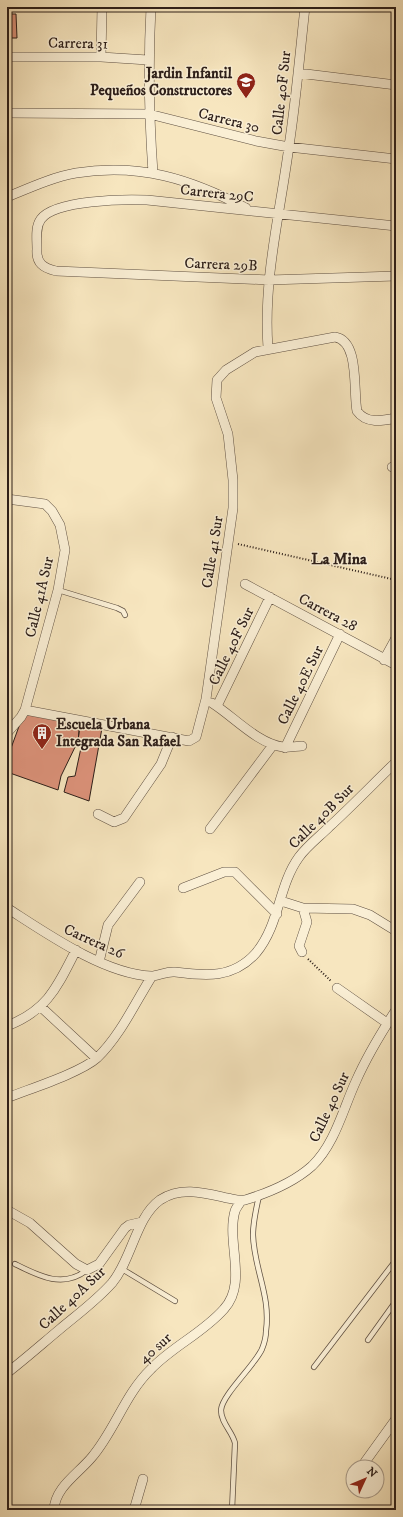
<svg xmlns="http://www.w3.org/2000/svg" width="403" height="1517" viewBox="0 0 403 1517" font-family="'IM FELL DW Pica',serif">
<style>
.building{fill:#dc927a;stroke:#2c1e19}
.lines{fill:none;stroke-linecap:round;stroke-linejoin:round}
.service-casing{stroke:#5f5042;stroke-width:6}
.minor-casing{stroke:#5f5042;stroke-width:10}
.path{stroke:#2c1e19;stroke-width:2;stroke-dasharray:1 2;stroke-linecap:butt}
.service{stroke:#faefd5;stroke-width:4.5}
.minor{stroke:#faefd5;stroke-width:9}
.labels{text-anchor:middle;stroke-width:3;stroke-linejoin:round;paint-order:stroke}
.street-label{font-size:15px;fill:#2c1e19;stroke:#faefd5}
.poi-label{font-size:15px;font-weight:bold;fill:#2c1e19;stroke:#faefd5;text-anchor:end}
.neighbourhood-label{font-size:16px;font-weight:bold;fill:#2c1e19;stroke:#faefd5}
</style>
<rect width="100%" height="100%" fill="#f7e6bf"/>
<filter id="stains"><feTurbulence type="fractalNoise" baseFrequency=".005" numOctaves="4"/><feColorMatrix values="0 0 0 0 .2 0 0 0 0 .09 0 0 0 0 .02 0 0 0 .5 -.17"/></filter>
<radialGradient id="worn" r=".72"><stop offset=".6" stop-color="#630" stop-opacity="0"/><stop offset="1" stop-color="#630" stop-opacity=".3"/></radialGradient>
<path class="building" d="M 7,14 L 16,14 L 17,38 L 7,38 Z
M 25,710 L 80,723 L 78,741 L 61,776 L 58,790 L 7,772 L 7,759 Z
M 80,723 L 102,728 L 89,801 L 64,792 L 68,777 L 75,776 L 82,743 L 78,741 Z"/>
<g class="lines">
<defs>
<path id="service" d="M 58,590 L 117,608 L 123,611 L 125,615
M 15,1264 C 39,1276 63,1289 87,1270
M 122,1269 L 175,1301
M 368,1340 L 396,1301
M 314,1367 L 396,1260
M 232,1510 L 235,1443 C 232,1431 221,1423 221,1410 C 222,1395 255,1365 262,1349 C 264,1344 266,1337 266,1331 C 271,1296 254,1269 253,1235 C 253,1222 256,1209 259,1196"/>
<path id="minor" d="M 151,7 C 148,63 149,117 153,173
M 7,57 L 101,57 L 148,60
M 101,57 L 102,7
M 298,73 L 396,85
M 7,113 L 149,114 L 256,141 L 289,147 L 396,159
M 7,197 C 29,188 53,177 76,173 C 141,163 190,179 246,208
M 396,226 L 147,200 C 125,199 55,200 41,219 C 35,227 37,239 37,249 C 36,263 43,268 56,271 L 269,280 L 396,276
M 268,348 C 263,279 280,214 289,146 C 296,100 300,53 305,7
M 392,467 L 396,466
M 7,499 L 45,504 L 52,511 L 60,525 L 65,550 L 58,590 L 25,710 L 21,717 L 7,733
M 245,584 L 396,665
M 384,660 L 396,638
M 212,703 C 233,716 258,744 283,747 C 289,748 296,746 302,746
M 217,706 L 270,597
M 25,710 L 189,741 L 196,737 L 206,699 L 233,508 L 233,480 L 228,434 L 216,398 L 217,380 L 226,370 L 255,352 L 335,337 C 360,341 353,392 357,411 C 366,424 382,421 396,418
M 285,748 L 340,634
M 98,814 L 114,822 L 124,818 L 161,764 L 172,737
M 210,829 L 273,745
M 183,888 L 224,872 L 235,872 L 277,914
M 281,901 L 303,908 L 353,909 L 370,915 L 396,931
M 7,908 C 46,933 104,974 151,976 C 159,976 166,971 175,972 C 205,976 233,979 256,953 C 280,924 278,886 299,857 C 307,846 319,837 329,827 C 352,806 374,783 396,762
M 302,952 L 299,946 L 307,922 L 303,908
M 99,962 L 108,925 L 140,882
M 337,988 L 387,1023
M 41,1007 L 96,1058
M 7,1026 C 48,1010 57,987 76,950
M 7,1098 C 29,1089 80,1073 97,1058 C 120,1036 135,1003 152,976
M 7,1210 L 30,1223 L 76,1264 L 87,1270 L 99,1264 L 125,1228 L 129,1225 L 142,1222
M 7,1373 C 25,1359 42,1344 60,1329 C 78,1314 97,1300 112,1283 C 132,1259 136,1217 160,1200 C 181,1186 205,1193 227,1198 C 233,1199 239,1201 245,1200 C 268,1193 294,1182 312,1166 C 335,1144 343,1109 356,1081 C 367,1056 381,1033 396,1010
M 365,1462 L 396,1419
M 54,1510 C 55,1487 78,1474 92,1457 C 115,1430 125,1394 151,1369 C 173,1346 203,1333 224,1309 C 248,1283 226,1242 235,1211 C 236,1208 239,1204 241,1201
M 134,1510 L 143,1479"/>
</defs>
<use href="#service" class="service-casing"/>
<use href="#minor" class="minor-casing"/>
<path class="path" d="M 238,544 L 396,580
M 308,959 L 331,981"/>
<use href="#service" class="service"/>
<use href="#minor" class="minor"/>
</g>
<defs>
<symbol id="school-pin" viewBox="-11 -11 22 30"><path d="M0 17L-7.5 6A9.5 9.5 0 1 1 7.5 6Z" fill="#8f2418" stroke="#faefd5"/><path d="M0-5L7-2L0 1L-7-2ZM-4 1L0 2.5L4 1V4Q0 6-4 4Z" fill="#fff"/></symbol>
<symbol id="building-pin" viewBox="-11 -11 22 30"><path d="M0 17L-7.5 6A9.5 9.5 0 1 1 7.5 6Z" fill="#8f2418" stroke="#faefd5"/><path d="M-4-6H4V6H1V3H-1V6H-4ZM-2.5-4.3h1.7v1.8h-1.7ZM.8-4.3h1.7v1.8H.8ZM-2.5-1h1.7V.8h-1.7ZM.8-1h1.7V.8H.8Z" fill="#fff"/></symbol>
</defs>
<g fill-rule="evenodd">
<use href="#school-pin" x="235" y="71" width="22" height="30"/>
<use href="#building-pin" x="31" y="722" width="22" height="30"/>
</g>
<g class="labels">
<g class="street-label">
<text transform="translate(78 43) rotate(1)" y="5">Carrera 31</text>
<text transform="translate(281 93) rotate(-84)" y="5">Calle 40F Sur</text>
<text transform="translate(229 120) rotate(14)" y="5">Carrera 30</text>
<text transform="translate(217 193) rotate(6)" y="5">Carrera 29C</text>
<text transform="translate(221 264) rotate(2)" y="5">Carrera 29B</text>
<text transform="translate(212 552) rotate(-81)" y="5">Calle 41 Sur</text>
<text transform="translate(39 597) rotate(-77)" y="5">Calle 41A Sur</text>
<text transform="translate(328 612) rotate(28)" y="5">Carrera 28</text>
<text transform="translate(231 646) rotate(-64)" y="5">Calle 40F Sur</text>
<text transform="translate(300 685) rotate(-64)" y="5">Calle 40E Sur</text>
<text transform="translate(321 816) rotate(-45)" y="5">Calle 40B Sur</text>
<text transform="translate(94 941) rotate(24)" y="5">Carrera 26</text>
<text transform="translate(329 1107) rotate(-65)" y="5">Calle 40 Sur</text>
<text transform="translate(72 1298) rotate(-43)" y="5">Calle 40A Sur</text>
<text transform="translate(155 1348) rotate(-42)" y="5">40 sur</text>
</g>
<g class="poi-label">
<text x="232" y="78">Jardin Infantil<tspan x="232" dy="17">Pequeños Constructores</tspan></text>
<text x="56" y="729" text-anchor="start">Escuela Urbana<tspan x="56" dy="17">Integrada San Rafael</tspan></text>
</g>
<g class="neighbourhood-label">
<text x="339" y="564">La Mina</text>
</g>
</g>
<rect width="403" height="1517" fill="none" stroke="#f7e6bf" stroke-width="24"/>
<rect x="8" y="8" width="387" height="1501" fill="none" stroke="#2c1e19" stroke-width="2"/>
<rect x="12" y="12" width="379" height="1493" fill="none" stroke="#2c1e19"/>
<g transform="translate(365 1479) rotate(46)"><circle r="19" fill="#faefd5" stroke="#a89b8a"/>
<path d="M0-3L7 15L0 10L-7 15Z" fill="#8f2418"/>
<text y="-6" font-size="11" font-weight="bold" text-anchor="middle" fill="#2c1e19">N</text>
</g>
<rect width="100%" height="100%" filter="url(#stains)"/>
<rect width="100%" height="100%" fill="url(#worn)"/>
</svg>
